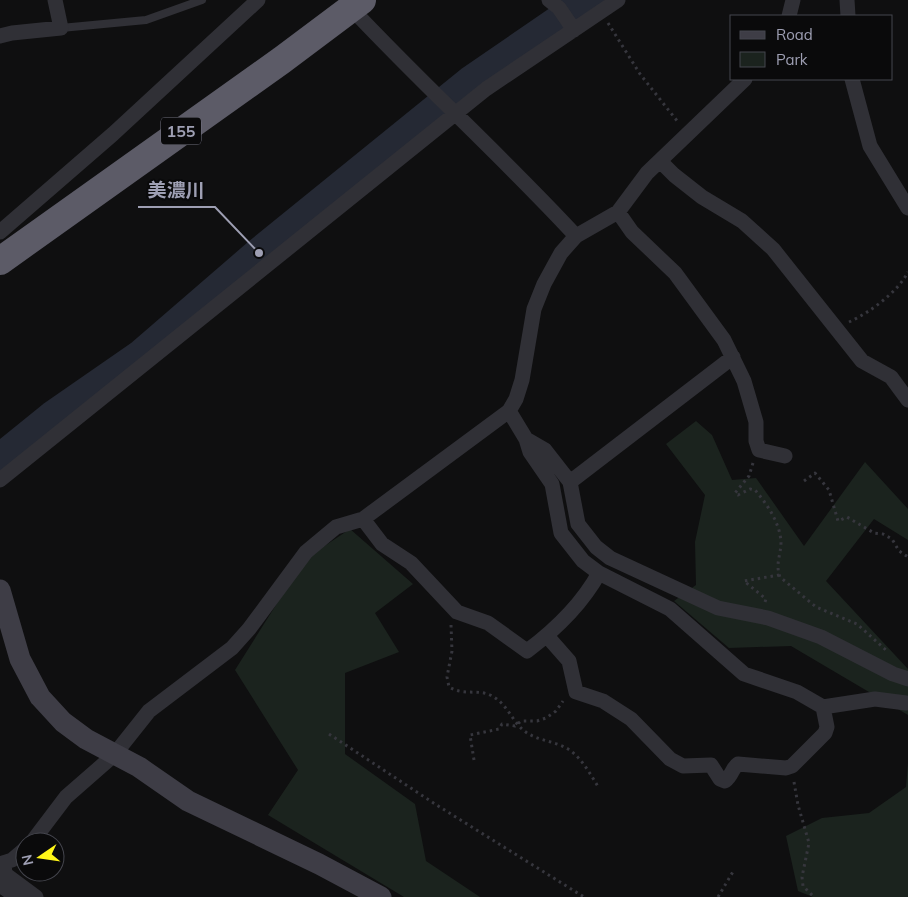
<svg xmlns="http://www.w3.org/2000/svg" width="908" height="897" viewBox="0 0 908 897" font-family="Mulish,'Noto Sans JP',sans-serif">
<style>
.green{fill:#1b231e}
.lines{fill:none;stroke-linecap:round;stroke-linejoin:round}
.river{stroke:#252934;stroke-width:31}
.path{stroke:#36363d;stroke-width:3;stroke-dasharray:2.5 4;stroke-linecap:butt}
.lane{stroke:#303036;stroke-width:8}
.street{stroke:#303036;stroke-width:15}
.secondary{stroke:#3e3d46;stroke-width:21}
.highway{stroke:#5c5b67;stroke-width:28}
.labels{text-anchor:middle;stroke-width:4;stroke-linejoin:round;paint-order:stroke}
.shield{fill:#0a0a0b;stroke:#727281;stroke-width:1}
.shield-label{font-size:16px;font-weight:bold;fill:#9e9fb3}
.leader{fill:none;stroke:#9e9fb3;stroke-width:2}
.callout-dot{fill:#9e9fb3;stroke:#0a0a0b;stroke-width:2}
.callout-label{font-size:19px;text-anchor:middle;font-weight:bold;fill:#9e9fb3;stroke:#0a0a0b;stroke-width:4;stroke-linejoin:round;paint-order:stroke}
</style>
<rect width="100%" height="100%" fill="#0f0f10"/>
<path class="green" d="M 696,421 L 712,435 L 732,480 L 756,478 L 804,546 L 865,462 L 908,509 L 908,540 L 874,519 L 826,581 L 908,669 L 908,715 L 791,646 L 729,648 L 674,601 L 696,585 L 695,542 L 705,495 L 666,444 Z
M 350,529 L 413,584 L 375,613 L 399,652 L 345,673 L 345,754 L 415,804 L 426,861 L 480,897 L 404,897 L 268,815 L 298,770 L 235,670 L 305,559 Z
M 908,763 L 908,897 L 813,897 L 798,891 L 786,836 L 822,818 L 869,813 L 906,787 Z"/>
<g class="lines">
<path class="river" d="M 0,459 L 53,416 L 141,355 L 259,253 L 471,81 L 589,0"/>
<path class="path" d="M 608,23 L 640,74 L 678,122
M 849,322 C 869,313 898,292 908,272
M 753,463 L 749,476 L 735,493 L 738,495 L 750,489 L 755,490 C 767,504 780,523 781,542 C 781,555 775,564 780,577 L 816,607 L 857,624 L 887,651
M 804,481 L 815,473 L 829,490 L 838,521 L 847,517 L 874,533 L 883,534 L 892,539 L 899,551 L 908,557
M 765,602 L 766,599 L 744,581 L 779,575
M 451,625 L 452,651 L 447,677 L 449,687 C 464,696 477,689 490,695 C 506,702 511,719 522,729 C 535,741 553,740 568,749 C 582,758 590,774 599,788
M 329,734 L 435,804 L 584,897
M 474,760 L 470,735 L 499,729 L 502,724 L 515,726 L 521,721 L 537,721 L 546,718 L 556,711 L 563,701
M 794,782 L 798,805 L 809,843 L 802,877 L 803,886 L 814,897
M 718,897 L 734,870"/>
<path class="lane" d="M 61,28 L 146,20 L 202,0"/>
<path class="street" d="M 549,0 L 559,8 L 574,30
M 847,0 L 848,16
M 351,8 C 424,86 503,157 576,236
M 789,16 L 793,0
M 0,36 L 12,33 L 61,28 L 55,0
M 852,79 L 870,146 L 908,208
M 660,161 L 674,175 L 702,197 L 742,221 L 773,249 L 862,361 L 891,377 L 908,400
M 618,212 L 632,232 L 675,273 L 724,340 L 744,381 L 756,422 L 756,441 L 759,450 L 785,456
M 0,232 L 113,134 L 258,0
M 509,411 L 526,439 L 545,450 L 570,482 L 578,524 L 596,547 L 610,558 L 718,608 L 768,618 L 821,637 L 893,674 L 908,679
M 0,480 L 486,89 L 618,0
M 570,482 L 733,357
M 363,519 L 382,544 L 411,563 L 457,612 L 488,623 L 527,651 C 555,630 582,604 599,573 L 583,561 L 561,533 L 552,484 L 530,452 L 526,439
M 599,573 L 670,609 L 744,674 L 797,692 L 823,707 L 875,699 L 906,703
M 547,636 L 569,661 L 576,692 L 603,701 L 631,719 L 670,759 L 683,766 L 711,765 L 720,779 L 725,781 C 732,776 732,768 738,764 L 786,768 L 792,766 L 825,733 L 827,727 L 823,707
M 32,842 L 66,797 L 114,755 L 149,711 L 232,648 L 249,629 L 306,552 L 336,527 L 363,519 L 509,411 L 516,399 L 522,380 L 534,309 L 544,284 L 561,253 L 576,236 L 618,212 L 647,173 L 745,79
M 0,864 L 12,860 L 25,849
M 4,864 L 5,874 L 36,897
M 0,885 L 17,897"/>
<path class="secondary" d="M 0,590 L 20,659 L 40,697 L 63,722 L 86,739 L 139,767 L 188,801 L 319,864 L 381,897"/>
<path class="highway" d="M 0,261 L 282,60 L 362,0"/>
</g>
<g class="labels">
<rect class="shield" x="161" y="117.5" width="40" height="27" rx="4"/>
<g class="shield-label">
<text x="181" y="137">155</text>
</g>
</g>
<path class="leader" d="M259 253L215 207H138"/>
<circle class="callout-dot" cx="259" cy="253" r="5"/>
<g class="callout-label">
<text x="176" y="197">美濃川</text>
</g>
<rect x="730" y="15" width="162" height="65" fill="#0a0a0b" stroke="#45464e"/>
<rect x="740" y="31" width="25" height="8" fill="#3e3d46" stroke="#45464e"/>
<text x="776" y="40" font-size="15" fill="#9e9fb3">Road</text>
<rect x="740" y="52" width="25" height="15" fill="#1b231e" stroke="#45464e"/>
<text x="776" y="65" font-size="15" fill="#9e9fb3">Park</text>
<g transform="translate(40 857) rotate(257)"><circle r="24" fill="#0a0a0b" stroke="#45464e"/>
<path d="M0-4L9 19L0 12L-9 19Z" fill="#fff618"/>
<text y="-8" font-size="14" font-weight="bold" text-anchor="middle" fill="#9e9fb3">N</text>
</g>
</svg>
